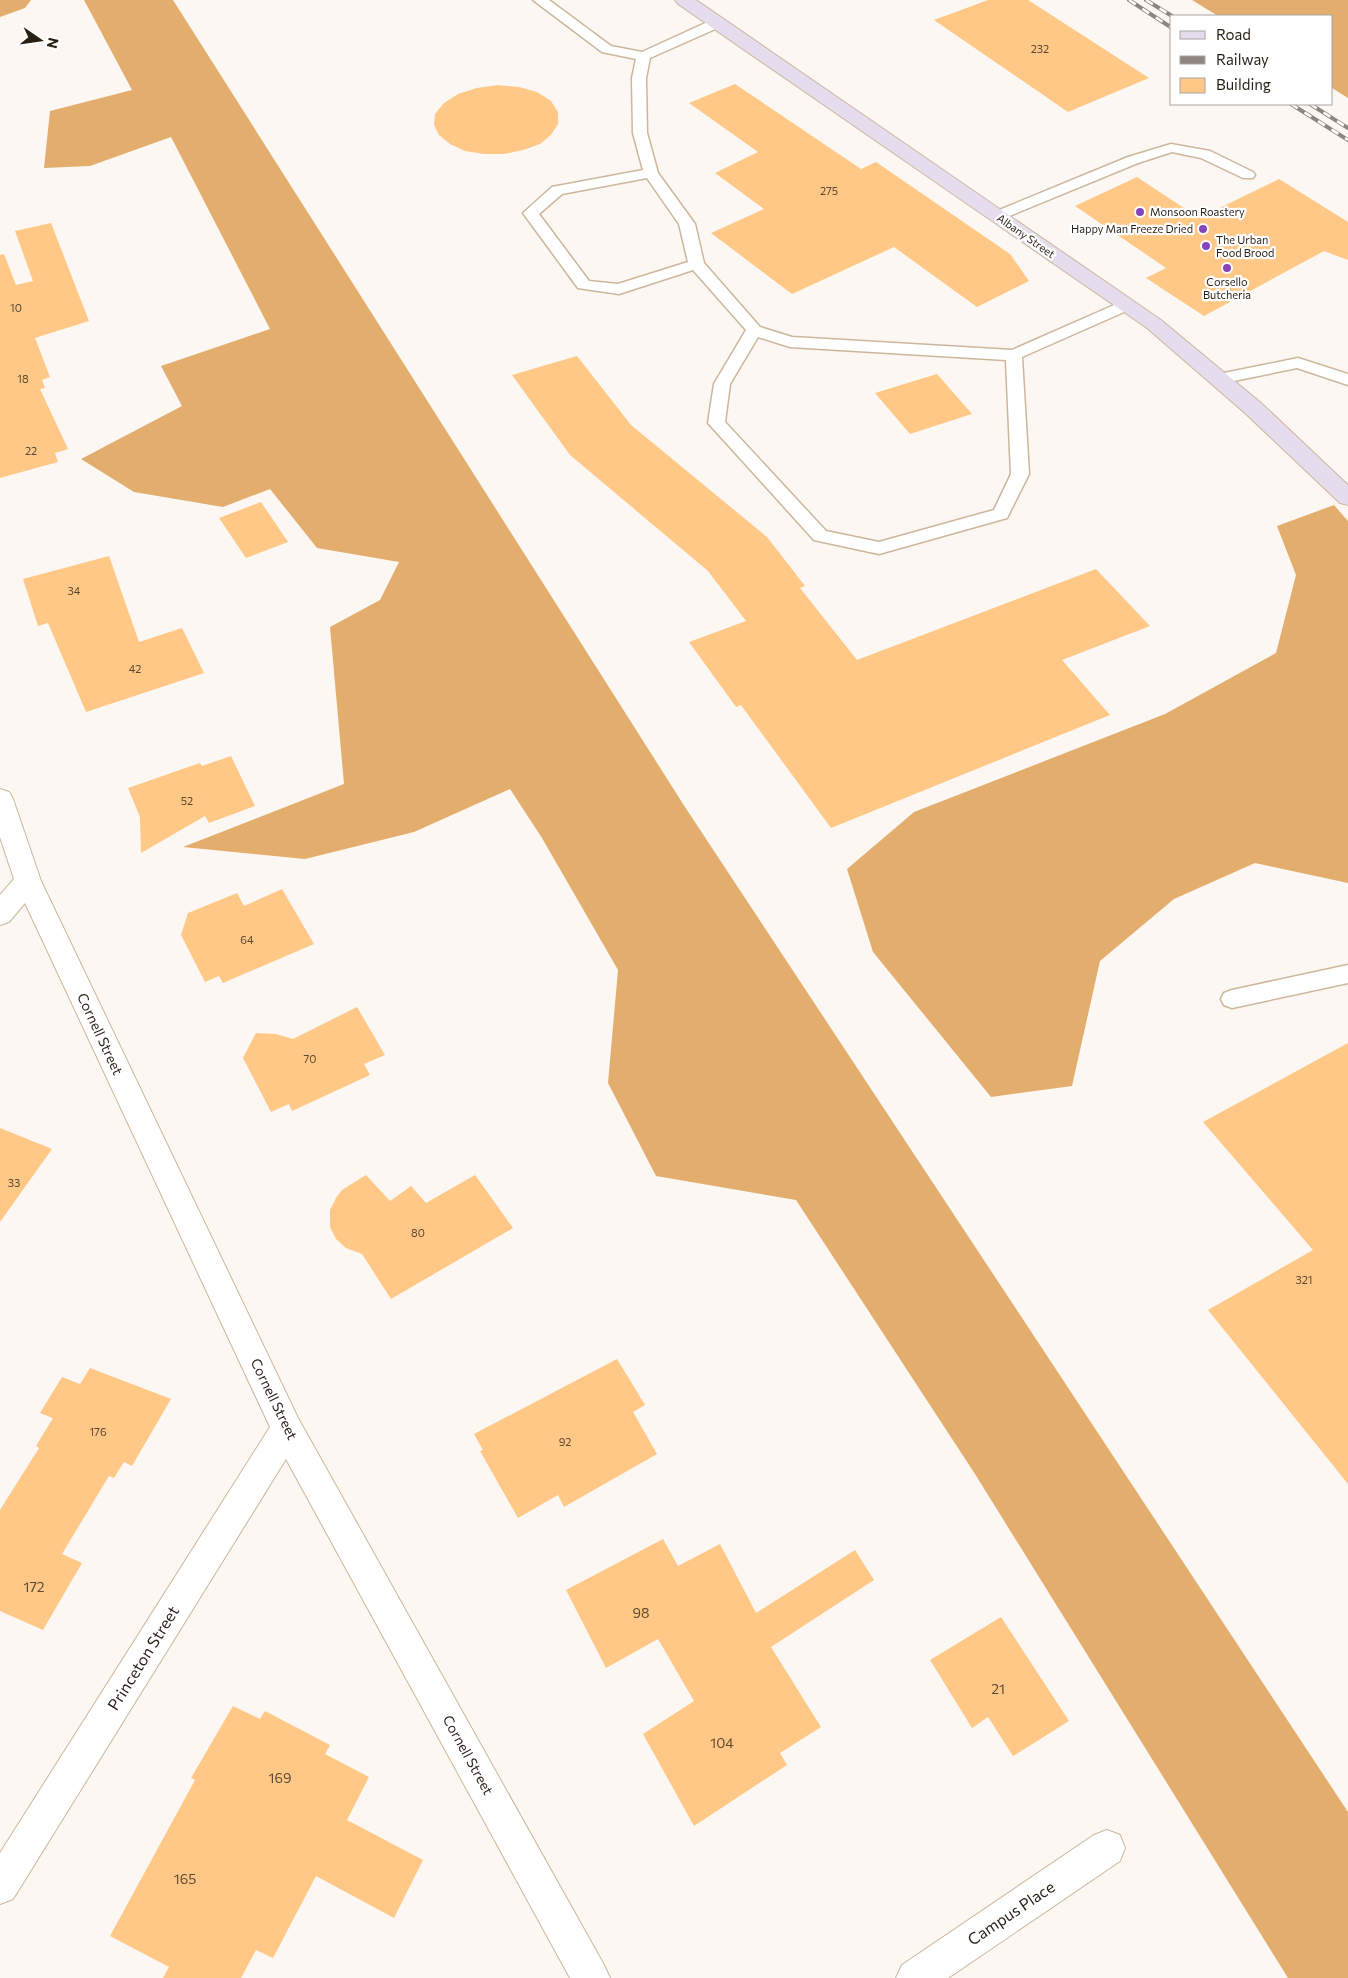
<svg xmlns="http://www.w3.org/2000/svg" width="1348" height="1978" viewBox="0 0 1348 1978" font-family="Commissioner,sans-serif">
<style>
.forest{fill:#e3ae6d}
.building{fill:#ffc887}
.lines{fill:none;stroke-linecap:round;stroke-linejoin:round}
.lane-casing{stroke:#cdb69c;stroke-width:3}
.street-casing{stroke:#cdb69c;stroke-width:2}
.secondary-casing{stroke:#cdb69c;stroke-width:2}
.lane{fill:#fff;fill-rule:evenodd}
.street{fill:#fff;fill-rule:evenodd}
.secondary{fill:#e5dcee;fill-rule:evenodd}
.rail-casing{stroke:#8d867e;stroke-width:4}
.rail{stroke:#fff;stroke-width:2.5;stroke-dasharray:8;stroke-linecap:butt}
.poi-dot{fill:#8545b9;stroke:#fff;stroke-width:2}
.labels{text-anchor:middle;stroke-width:4.5;stroke-linejoin:round;paint-order:stroke}
.number-label{font-size:11px;fill:#5e4932}
.far-poi-label{font-size:11px;fill:#281f15;stroke:#fff;text-anchor:start}
.far-street-label{font-size:11px;fill:#281f15;stroke:#fff}
.street-label{font-size:14px;fill:#281f15;stroke:#fff}
.near-number-label{font-size:14px;fill:#5e4932}
.near-street-label{font-size:16px;fill:#281f15;stroke:#fff}
</style>
<rect width="100%" height="100%" fill="#fcf7f2"/>
<path class="forest" d="M 0,0 L 31,0 L 25,8 L 0,17 Z
M 84,0 L 173,0 L 685,807 L 1348,1812 L 1348,1978 L 1288,1978 L 975,1474 L 796,1200 L 656,1176 L 608,1083 L 618,970 L 542,838 L 510,789 L 414,832 L 305,859 L 183,847 L 344,784 L 330,627 L 380,600 L 399,562 L 317,548 L 270,489 L 223,507 L 134,492 L 81,459 L 182,406 L 161,366 L 270,329 L 171,137 L 90,166 L 44,168 L 50,111 L 132,90 Z
M 1192,0 L 1348,0 L 1348,98 L 1332,88 L 1332,16 L 1218,16 Z
M 1334,505 L 1348,521 L 1348,883 L 1255,863 L 1174,899 L 1100,961 L 1072,1086 L 991,1097 L 873,952 L 847,869 L 914,812 L 1165,714 L 1276,653 L 1296,575 L 1277,526 Z"/>
<path class="building" d="M 988,0 L 1028,0 L 1149,78 L 1068,112 L 934,20 Z
M 735,84 L 861,169 L 876,162 L 1010,254 L 1029,281 L 977,307 L 894,247 L 792,294 L 711,233 L 764,209 L 715,173 L 758,152 L 689,103 Z
M 498,85 L 519,87 L 537,92 L 551,101 L 558,112 L 558,124 L 551,135 L 540,144 L 523,150 L 504,154 L 484,154 L 465,151 L 450,144 L 439,135 L 434,125 L 435,114 L 444,103 L 458,94 L 477,88 Z
M 1137,177 L 1199,218 L 1279,179 L 1348,222 L 1348,260 L 1324,251 L 1204,316 L 1146,278 L 1166,268 L 1075,206 Z
M 51,223 L 89,321 L 35,338 L 50,377 L 42,380 L 45,388 L 40,389 L 68,449 L 55,453 L 58,462 L 0,478 L 0,255 L 4,254 L 16,285 L 33,281 L 15,231 Z
M 577,356 L 631,425 L 767,537 L 805,586 L 800,588 L 857,660 L 1096,569 L 1150,626 L 1062,660 L 1110,715 L 831,828 L 741,705 L 736,707 L 689,642 L 746,621 L 708,571 L 570,455 L 512,375 Z
M 937,374 L 972,414 L 910,434 L 875,393 Z
M 261,502 L 288,542 L 246,558 L 219,518 Z
M 109,556 L 139,642 L 182,628 L 204,673 L 86,712 L 48,623 L 38,626 L 23,579 Z
M 231,756 L 255,806 L 209,823 L 205,816 L 141,853 L 140,817 L 128,788 L 200,763 L 202,766 Z
M 282,889 L 314,944 L 223,983 L 219,976 L 205,982 L 181,935 L 188,913 L 237,893 L 244,906 Z
M 357,1007 L 385,1055 L 364,1064 L 370,1075 L 292,1111 L 289,1104 L 271,1112 L 243,1058 L 256,1033 L 276,1034 L 293,1039 Z
M 1348,1043 L 1348,1484 L 1208,1310 L 1313,1250 L 1203,1122 Z
M 0,1128 L 52,1149 L 0,1222 Z
M 366,1175 L 390,1201 L 411,1186 L 426,1203 L 475,1175 L 513,1228 L 391,1299 L 362,1254 L 346,1248 L 336,1239 L 330,1227 L 330,1210 L 336,1198 L 342,1190 Z
M 617,1359 L 645,1405 L 633,1412 L 657,1454 L 564,1507 L 558,1495 L 518,1518 L 480,1451 L 483,1450 L 474,1434 Z
M 90,1368 L 171,1399 L 132,1466 L 124,1462 L 114,1478 L 109,1476 L 62,1554 L 82,1563 L 43,1630 L 0,1611 L 0,1510 L 39,1448 L 36,1446 L 53,1418 L 40,1413 L 62,1377 L 80,1384 Z
M 663,1539 L 678,1566 L 720,1544 L 756,1613 L 855,1550 L 874,1580 L 771,1647 L 821,1727 L 780,1753 L 787,1765 L 694,1826 L 643,1734 L 694,1701 L 658,1639 L 606,1668 L 566,1590 Z
M 1001,1617 L 1069,1721 L 1013,1756 L 988,1717 L 972,1728 L 930,1660 Z
M 233,1706 L 260,1719 L 265,1711 L 330,1745 L 325,1754 L 369,1777 L 347,1820 L 423,1860 L 394,1918 L 316,1876 L 273,1958 L 256,1950 L 241,1978 L 163,1978 L 169,1967 L 110,1936 L 195,1780 L 191,1778 Z"/>
<g class="lines">
<defs>
<path id="lane" d="M 533,0 L 549,0 L 611,46 L 642,52 L 712,20 L 722,20 L 724,23 L 722,26 L 650,58 L 646,78 L 647,133 L 658,173 L 695,224 L 704,263 L 760,327 L 792,337 L 1012,350 L 1121,302 L 1133,302 L 1135,305 L 1133,308 L 1022,357 L 1029,474 L 1007,518 L 879,554 L 814,540 L 708,423 L 714,384 L 746,330 L 693,270 L 619,294 L 578,288 L 523,213 L 552,187 L 643,170 L 633,133 L 632,78 L 636,59 L 602,52 ZM 647,178 L 679,224 L 688,262 L 618,284 L 589,281 L 539,214 L 562,194 ZM 758,337 L 790,347 L 1006,360 L 1011,474 L 994,510 L 879,542 L 826,531 L 725,422 L 730,384 Z
M 1171,144 L 1210,151 L 1253,172 L 1255,175 L 1253,178 L 1243,178 L 1201,158 L 1172,152 L 1138,163 L 1002,219 L 992,219 L 989,216 L 992,213 L 1128,157 Z
M 1298,358 L 1348,374 L 1348,385 L 1297,368 L 1219,384 L 1213,383 L 1211,379 L 1213,375 L 1219,374 Z
M 1348,965 L 1348,983 L 1232,1008 L 1224,1005 L 1221,999 L 1224,993 L 1232,990 Z"/>
<path id="street" d="M 0,789 L 9,792 L 13,799 L 41,881 L 298,1418 L 604,1965 L 610,1978 L 570,1978 L 286,1459 L 13,1899 L 0,1904 L 0,1853 L 270,1427 L 25,903 L 9,922 L 0,925 L 0,895 L 14,879 L 0,837 Z
M 1107,1830 L 1120,1835 L 1125,1848 L 1120,1861 L 948,1978 L 896,1978 L 902,1965 L 1094,1835 Z"/>
<path id="secondary" d="M 675,0 L 696,0 L 1161,320 L 1261,403 L 1348,485 L 1348,505 L 1340,503 L 1245,413 L 1147,328 L 678,4 Z"/>
</defs>
<use href="#lane" class="lane-casing"/>
<use href="#street" class="street-casing"/>
<use href="#secondary" class="secondary-casing"/>
<use href="#lane" class="lane"/>
<use href="#street" class="street"/>
<use href="#secondary" class="secondary"/>
<defs>
<path id="rail" d="M 1129,0 L 1172,28
M 1146,0 L 1172,16
M 1291,104 L 1348,140
M 1310,104 L 1348,128"/>
</defs>
<use href="#rail" class="rail-casing"/>
<use href="#rail" class="rail"/>
</g>
<g class="poi-dot">
<circle cx="1140" cy="212" r="5"/>
<circle cx="1203" cy="229" r="5"/>
<circle cx="1206" cy="246" r="5"/>
<circle cx="1227" cy="268" r="5"/>
</g>
<g class="labels">
<g class="number-label">
<text x="1040" y="53">232</text>
<text x="829" y="195">275</text>
<text x="16" y="312">10</text>
<text x="23" y="383">18</text>
<text x="31" y="455">22</text>
<text x="74" y="595">34</text>
<text x="135" y="673">42</text>
<text x="187" y="805">52</text>
<text x="247" y="944">64</text>
<text x="310" y="1063">70</text>
<text x="14" y="1187">33</text>
<text x="418" y="1237">80</text>
<text x="1304" y="1284">321</text>
<text x="98" y="1436">176</text>
<text x="565" y="1446">92</text>
</g>
<g class="far-poi-label">
<text x="1150" y="216">Monsoon Roastery</text>
<text x="1193" y="233" text-anchor="end">Happy Man Freeze Dried</text>
<text x="1216" y="244">The Urban<tspan x="1216" dy="13">Food Brood</tspan></text>
<text x="1227" y="286" text-anchor="middle">Corsello<tspan x="1227" dy="13">Butcheria</tspan></text>
</g>
<g class="far-street-label">
<text transform="translate(1026 236) rotate(35)" y="4">Albany Street</text>
</g>
<g class="street-label">
<text transform="translate(100 1034) rotate(65)" y="5">Cornell Street</text>
<text transform="translate(274 1399) rotate(64)" y="5">Cornell Street</text>
<text transform="translate(468 1755) rotate(61)" y="5">Cornell Street</text>
</g>
<g class="near-number-label">
<text x="34" y="1592">172</text>
<text x="641" y="1618">98</text>
<text x="998" y="1694">21</text>
<text x="722" y="1748">104</text>
<text x="280" y="1783">169</text>
<text x="185" y="1884">165</text>
</g>
<g class="near-street-label">
<text transform="translate(143 1658) rotate(-58)" y="6">Princeton Street</text>
<text transform="translate(1011 1913) rotate(-34)" y="6">Campus Place</text>
</g>
</g>
<rect x="1170" y="15" width="162" height="90" fill="#ffffff" stroke="#a9a5a1"/>
<rect x="1180" y="31" width="25" height="8" fill="#e5dcee" stroke="#a9a5a1"/>
<text x="1216" y="40" font-size="15" fill="#281f15">Road</text>
<rect x="1180" y="56" width="25" height="8" fill="#8d867e" stroke="#a9a5a1"/>
<text x="1216" y="65" font-size="15" fill="#281f15">Railway</text>
<rect x="1180" y="78" width="25" height="15" fill="#ffc887" stroke="#a9a5a1"/>
<text x="1216" y="90" font-size="15" fill="#281f15">Building</text>
<g transform="translate(40 40) rotate(103)" stroke="#ffffff" stroke-width="4" paint-order="stroke">
<path d="M0-4L9 19L0 12L-9 19Z" fill="#281f15"/>
<text y="-8" font-size="14" font-weight="bold" text-anchor="middle" fill="#281f15">N</text>
</g>
</svg>
